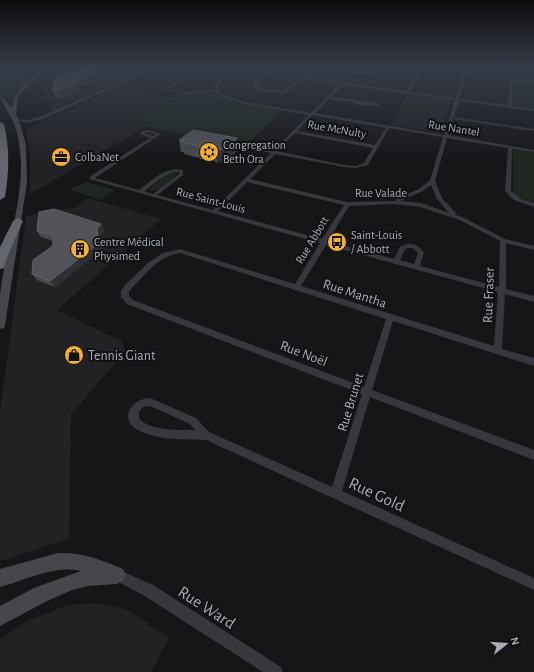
<svg xmlns="http://www.w3.org/2000/svg" width="534" height="672" viewBox="0 0 534 672" font-family="'Alegreya Sans',sans-serif">
<style>
.built{fill:#222225}
.green{fill:#1e261f}
.lines{fill:none;stroke-linecap:round;stroke-linejoin:round}
.minor{fill:#37383d;fill-rule:evenodd}
.tertiary{fill:#37383d;fill-rule:evenodd}
.secondary{fill:#45474d;fill-rule:evenodd}
.motorway{fill:#63666e;fill-rule:evenodd}
.wall{fill:#47494d}
.shaded-wall{fill:#2f3033}
.building{fill:#525359;stroke:#5f6168}
.labels{text-anchor:middle;stroke-width:4;stroke-linejoin:round;paint-order:stroke}
.far-street-label{font-size:12px;fill:#a8adb8;stroke:#111113}
.far-poi-label{font-size:12px;fill:#a8adb8;stroke:#111113;text-anchor:start}
.street-label{font-size:14px;fill:#a8adb8;stroke:#111113}
.poi-label{font-size:14px;fill:#a8adb8;stroke:#111113;text-anchor:start}
.near-street-label{font-size:17px;fill:#a8adb8;stroke:#111113}
</style>
<rect width="100%" height="100%" fill="#161618"/>
<path class="built" d="M 88,67 L 153,67 L 53,110 L 41,85 Z
M 118,87 L 175,98 L 129,123 L 146,127 L 30,194 L 30,156 L 26,129 Z
M 408,94 L 452,100 L 442,133 L 390,125 Z
M 88,198 L 161,219 L 57,310 L 121,341 L 125,351 L 71,415 L 69,538 L 9,559 L 0,560 L 0,413 L 26,216 L 75,208 Z
M 95,603 L 126,609 L 169,638 L 151,672 L 0,672 L 0,640 L 3,637 L 27,621 L 68,605 Z"/>
<path class="green" d="M 34,67 L 45,67 L 19,89 L 12,101 L 0,88 L 0,72 Z
M 520,80 L 534,82 L 534,109 L 513,105 L 513,82 Z
M 182,93 L 214,93 L 235,102 L 283,111 L 246,144 L 197,134 L 188,136 L 128,123 Z
M 407,99 L 426,101 L 421,113 L 398,115 Z
M 513,150 L 534,152 L 534,203 L 518,198 L 513,192 Z
M 172,171 L 178,173 C 172,180 159,193 150,190 L 150,188 Z
M 87,182 L 115,190 L 100,200 L 69,189 Z"/>
<g class="lines">
<path class="minor" d="M 202,67 L 206,67 L 168,89 L 190,92 L 215,90 L 214,85 L 220,79 L 240,67 L 243,67 L 240,69 L 268,73 L 277,67 L 280,67 L 257,83 L 257,87 L 265,90 L 283,91 L 314,67 L 317,67 L 305,77 L 342,82 L 357,67 L 360,67 L 358,70 L 382,75 L 354,74 L 345,83 L 407,91 L 418,71 L 414,67 L 419,67 L 422,71 L 410,92 L 456,98 L 463,74 L 456,67 L 459,67 L 466,73 L 481,68 L 479,67 L 495,67 L 485,68 L 466,75 L 459,99 L 508,105 L 510,81 L 519,79 L 534,80 L 534,82 L 519,81 L 513,83 L 512,106 L 534,109 L 534,111 L 459,101 L 454,117 L 534,129 L 534,131 L 453,119 L 448,135 L 534,150 L 534,152 L 512,149 L 511,191 L 521,199 L 534,203 L 534,207 L 514,200 L 505,191 L 508,148 L 447,138 L 435,181 L 442,198 L 455,212 L 456,213 L 454,214 L 464,218 L 505,239 L 534,246 L 534,250 L 506,243 L 506,289 L 534,296 L 534,302 L 505,294 L 502,349 L 534,358 L 534,366 L 393,321 L 372,390 L 534,450 L 534,460 L 370,397 L 342,491 L 534,578 L 534,590 L 206,440 C 183,439 159,441 138,430 C 119,420 130,399 150,398 L 196,418 L 209,432 L 332,487 L 362,394 L 127,304 L 121,297 L 121,291 L 125,285 L 149,262 L 163,253 L 180,249 L 295,284 L 320,243 L 89,179 L 92,175 L 150,138 L 140,134 L 142,131 L 149,130 L 161,134 L 95,178 L 139,190 C 152,181 165,166 183,170 L 183,175 L 157,195 L 213,210 L 271,153 L 228,144 L 226,143 L 226,142 L 273,151 L 309,115 L 245,104 L 224,98 L 216,92 L 190,94 L 163,89 ZM 238,71 L 266,74 L 253,83 L 254,88 L 264,92 L 285,93 L 303,79 L 340,84 L 311,113 L 245,102 L 226,96 L 219,91 L 218,85 L 222,81 ZM 357,71 L 366,73 L 356,72 ZM 343,85 L 455,100 L 444,135 L 315,113 L 329,99 L 352,102 L 358,105 L 378,106 L 380,105 L 374,102 L 331,97 ZM 313,115 L 386,128 L 375,145 L 297,131 ZM 389,128 L 443,137 L 430,180 L 419,189 L 396,199 L 396,201 L 347,202 L 250,179 L 275,154 L 344,167 L 356,168 L 368,165 ZM 149,132 L 156,134 L 153,136 L 144,133 ZM 295,133 L 373,148 L 364,163 L 356,166 L 344,165 L 277,151 ZM 172,172 L 179,172 L 179,174 L 153,194 L 144,191 L 162,178 ZM 247,182 L 344,205 L 322,239 L 218,211 ZM 431,185 L 437,199 L 449,213 L 421,203 L 400,201 L 423,191 ZM 393,204 L 420,207 L 460,220 L 500,241 L 499,287 L 420,266 L 424,253 C 418,244 410,241 400,247 L 394,259 L 328,241 L 349,206 ZM 326,245 L 498,292 L 494,346 L 301,286 ZM 408,248 L 413,248 L 418,253 L 414,264 L 400,260 L 405,249 ZM 180,253 L 386,319 L 364,387 L 133,300 L 129,296 L 129,291 L 131,289 C 145,275 158,256 180,253 ZM 150,406 L 190,424 L 195,430 C 180,430 148,431 139,418 L 139,412 L 143,407 Z
M 512,67 L 534,69 L 534,71 L 513,68 Z
M 117,569 L 153,585 L 281,667 L 283,672 L 263,672 L 143,595 L 113,579 L 111,575 L 113,571 Z"/>
<path class="tertiary" d="M 154,67 L 160,67 L 43,119 L 27,123 L 15,120 L 17,119 L 27,120 L 39,117 Z"/>
<path class="secondary" d="M 21,67 L 35,67 L 0,72 L 0,70 Z
M 43,67 L 48,67 L 21,93 L 18,97 L 16,114 L 21,127 L 26,145 L 27,182 L 5,325 L 4,328 L 0,329 C 0,318 0,306 0,295 C 5,251 22,207 21,162 C 20,150 19,137 15,126 C 12,117 0,101 0,94 L 12,108 C 15,88 29,80 43,67 Z
M 58,553 C 81,552 102,560 123,569 L 126,575 L 123,581 L 117,584 L 88,586 L 72,590 L 47,601 L 0,626 L 0,606 L 34,588 L 81,571 C 53,565 27,580 0,587 L 0,569 Z"/>
<path class="motorway" d="M 0,122 L 4,124 C 10,149 9,172 5,197 L 0,200 Z
M 18,218 L 23,221 L 8,255 L 4,268 L 0,269 L 0,247 L 13,221 Z"/>
</g>
<path class="wall" d="M 79,88 L 79,92 L 61,99 L 56,98 L 53,91 Z
M 237,138 L 238,150 L 229,159 L 217,163 L 212,159 L 209,161 L 200,159 L 200,158 L 184,154 L 184,152 L 181,152 L 179,140 Z
M 101,224 L 104,231 L 100,234 L 101,238 L 107,245 L 55,287 L 37,280 L 32,274 L 53,246 L 53,241 L 41,237 L 37,231 Z"/>
<path class="shaded-wall" d="M 110,67 L 130,67 L 79,88 L 79,92 L 61,99 L 57,91 L 76,81 Z
M 237,138 L 238,150 L 229,159 L 217,163 L 216,151 Z
M 210,147 L 212,159 L 209,161 L 208,149 Z
M 101,224 L 104,231 L 100,234 L 101,241 L 104,239 L 107,245 L 55,287 L 50,281 L 98,237 L 97,228 Z"/>
<path class="building" d="M 86,67 L 110,67 L 76,81 L 76,84 L 57,91 L 53,91 L 53,79 Z
M 193,130 L 237,138 L 228,147 L 216,151 L 210,147 L 208,149 L 199,147 L 200,146 L 182,142 L 184,141 L 179,140 Z
M 54,209 L 101,224 L 97,228 L 98,237 L 104,239 L 50,281 L 32,274 L 33,260 L 53,246 L 53,236 L 37,231 L 39,212 Z"/>
<linearGradient id="sky" x2="0" y2="1"><stop stop-color="#0c0c0d"/><stop offset="0.42" stop-color="#363c48"/><stop offset="1" stop-color="#363c48" stop-opacity="0"/></linearGradient>
<rect width="534" height="161" fill="url(#sky)"/>
<defs>
<symbol id="synagogue-disc" viewBox="-11 -11 22 22"><circle r="9.5" fill="#f2b134" stroke="#111113"/><path d="M0-6.5L5.6 3.2H-5.6ZM0 6.5L5.6-3.2H-5.6Z" fill="#111"/></symbol>
<symbol id="office-disc" viewBox="-11 -11 22 22"><circle r="9.5" fill="#f2b134" stroke="#111113"/><path d="M-6-3h4V-5.5h4V-3h4V5H-6ZM-1-4.5V-3h2v-1.5ZM-6 0V1H6V0Z" fill="#111"/></symbol>
<symbol id="bus-disc" viewBox="-11 -11 22 22"><circle r="9.5" fill="#f2b134" stroke="#111113"/><path d="M-5-6H5V4H4V6H2V4H-2V6H-4V4H-5ZM-3.5-4V0h7V-4ZM-3.5 1.2v1.5H-2V1.2ZM2 1.2v1.5H3.5V1.2Z" fill="#111"/></symbol>
<symbol id="building-disc" viewBox="-11 -11 22 22"><circle r="9.5" fill="#f2b134" stroke="#111113"/><path d="M-4-6H4V6H1V3H-1V6H-4ZM-2.5-4.3h1.7v1.8h-1.7ZM.8-4.3h1.7v1.8H.8ZM-2.5-1h1.7V.8h-1.7ZM.8-1h1.7V.8H.8Z" fill="#111"/></symbol>
<symbol id="shop-disc" viewBox="-11 -11 22 22"><circle r="9.5" fill="#f2b134" stroke="#111113"/><path d="M-5-2.5h2.3a2.7 3.5 0 0 1 5.4 0H5L5.5 6h-11ZM-1.5-2.5h3a1.5 2.3 0 0 0-3 0Z" fill="#111"/></symbol>
</defs>
<g fill-rule="evenodd">
<use href="#synagogue-disc" x="198" y="141" width="22" height="22"/>
<use href="#office-disc" x="50" y="146" width="22" height="22"/>
<use href="#bus-disc" x="326" y="231" width="22" height="22"/>
<use href="#building-disc" x="69" y="238" width="22" height="22"/>
<use href="#shop-disc" x="63" y="344" width="22" height="22"/>
</g>
<g class="labels">
<g class="far-street-label">
<text transform="translate(454 128) rotate(9)" y="4">Rue Nantel</text>
<text transform="translate(337 129) rotate(10)" y="4">Rue McNulty</text>
<text x="381" y="197">Rue Valade</text>
<text transform="translate(211 200) rotate(15)" y="4">Rue Saint-Louis</text>
<text transform="translate(312 240) rotate(-59)" y="4">Rue Abbott</text>
</g>
<g class="far-poi-label">
<text x="223" y="149">Congregation<tspan x="223" dy="14">Beth Ora</tspan></text>
<text x="75" y="161">ColbaNet</text>
<text x="351" y="239">Saint-Louis<tspan x="351" dy="14">/ Abbott</tspan></text>
<text x="94" y="246">Centre Médical<tspan x="94" dy="14">Physimed</tspan></text>
</g>
<g class="street-label">
<text transform="translate(355 293) rotate(18)" y="5">Rue Mantha</text>
<text transform="translate(488 295) rotate(-88)" y="5">Rue Fraser</text>
<text transform="translate(304 353) rotate(21)" y="5">Rue Noël</text>
<text transform="translate(350 402) rotate(-73)" y="5">Rue Brunet</text>
</g>
<g class="poi-label">
<text x="88" y="360">Tennis Giant</text>
</g>
<g class="near-street-label">
<text transform="translate(377 494) rotate(25)" y="6">Rue Gold</text>
<text transform="translate(207 607) rotate(33)" y="6">Rue Ward</text>
</g>
</g>
<g transform="translate(506 644) rotate(73)" stroke="#111113" stroke-width="3" paint-order="stroke">
<path d="M0-3L7 15L0 10L-7 15Z" fill="#a8adb8"/>
<text y="-6" font-size="11" font-weight="bold" text-anchor="middle" fill="#a8adb8">N</text>
</g>
</svg>
